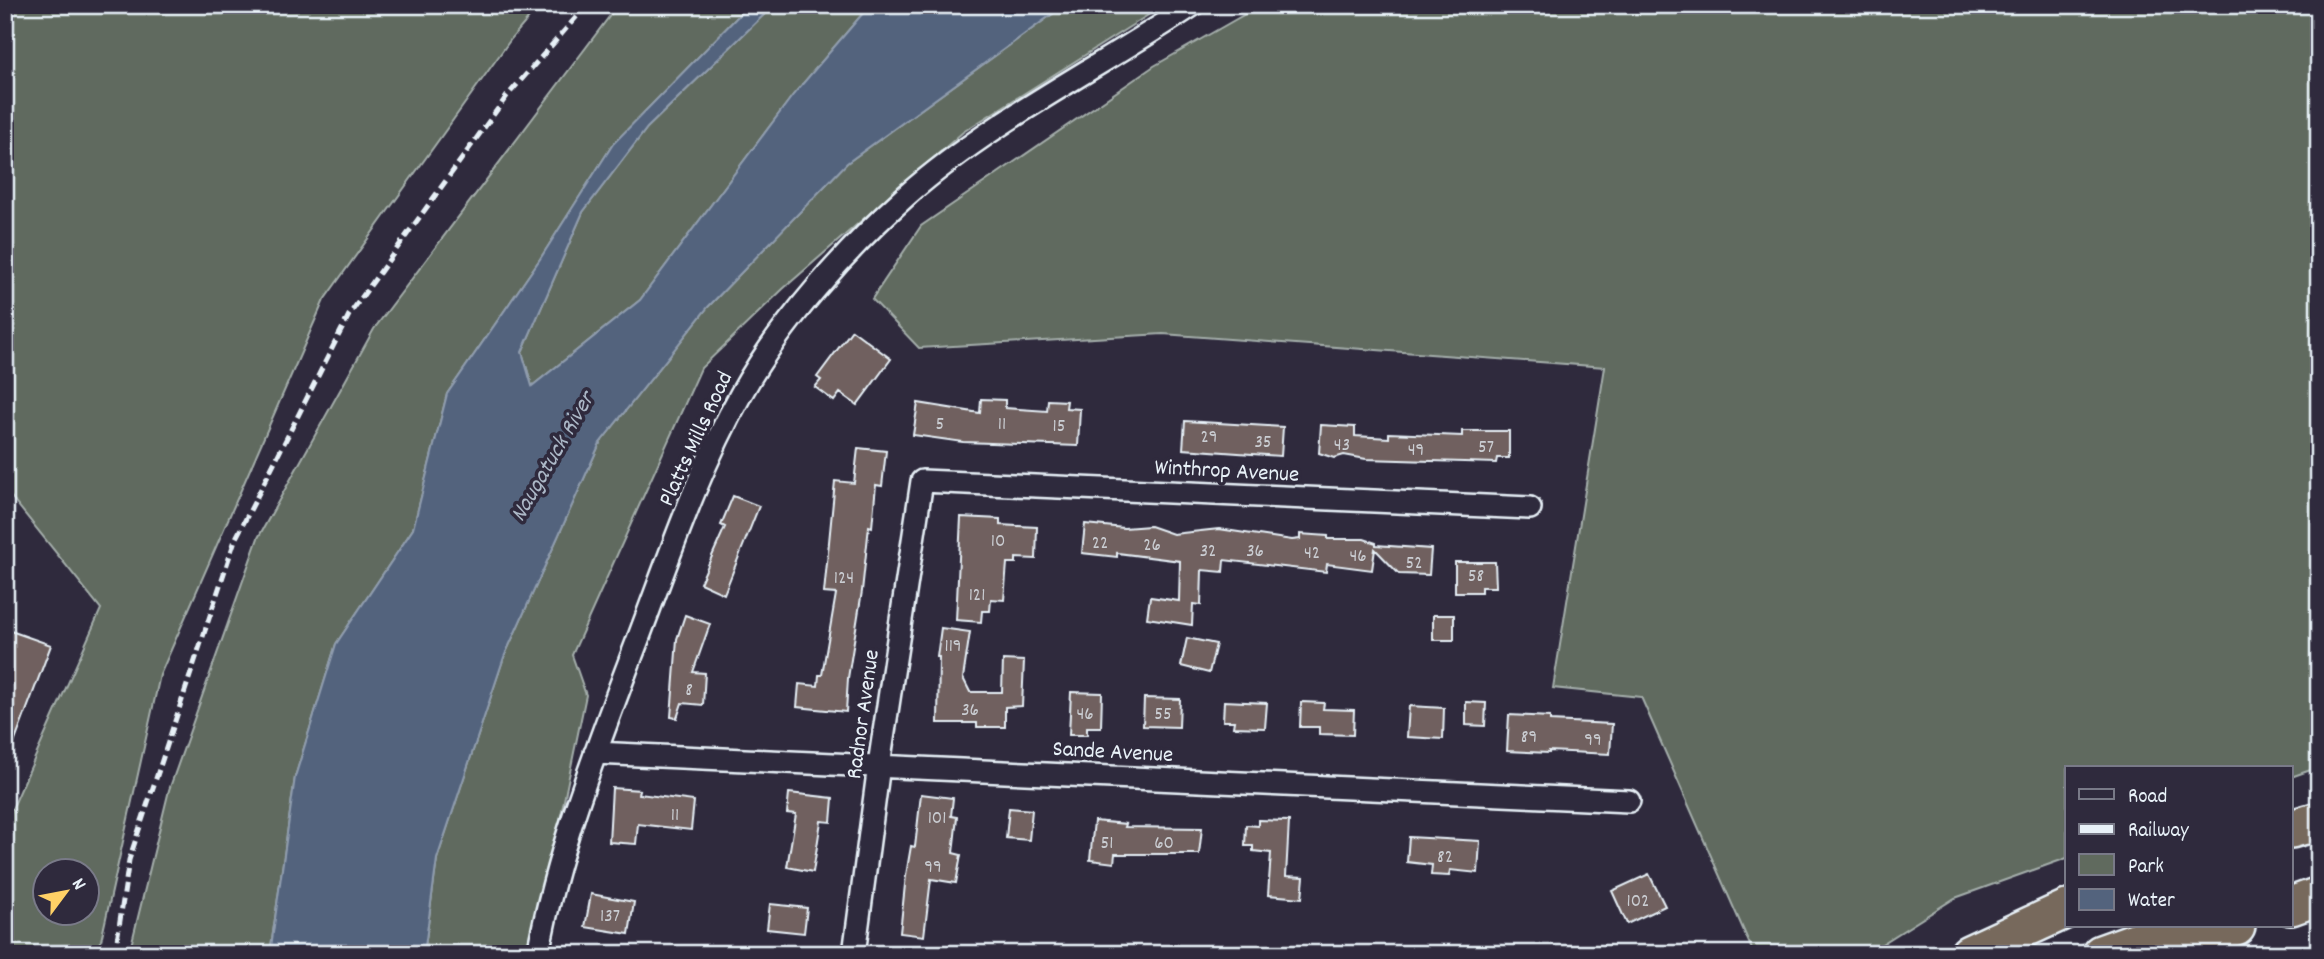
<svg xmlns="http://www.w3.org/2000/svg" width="2324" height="959" viewBox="0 0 2324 959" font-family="Dekko,sans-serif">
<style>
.green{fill:#606a5e;stroke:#a4aeab;stroke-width:2;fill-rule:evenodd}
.water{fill:#53637d;stroke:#8f9cae;stroke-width:2}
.building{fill:#70615e;stroke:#e8f1f8;stroke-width:2}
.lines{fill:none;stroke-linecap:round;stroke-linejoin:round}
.street-casing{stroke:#e8f1f8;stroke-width:26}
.highway-casing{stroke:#e8f1f8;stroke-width:42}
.street{stroke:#2f2a3d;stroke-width:21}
.highway{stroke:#77695c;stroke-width:37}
.rail{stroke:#e8f1f8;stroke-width:5;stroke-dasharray:10 5;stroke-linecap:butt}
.labels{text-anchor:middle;stroke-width:7;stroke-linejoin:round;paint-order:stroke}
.number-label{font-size:19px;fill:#cacdd2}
.street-label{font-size:23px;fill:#e8f1f8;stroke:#2f2a3d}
.water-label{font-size:24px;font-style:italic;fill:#acb8c7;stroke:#2f2a3d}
</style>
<rect width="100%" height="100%" fill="#2f2a3d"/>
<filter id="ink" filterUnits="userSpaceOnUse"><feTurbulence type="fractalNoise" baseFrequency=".0143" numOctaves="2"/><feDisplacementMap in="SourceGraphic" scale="14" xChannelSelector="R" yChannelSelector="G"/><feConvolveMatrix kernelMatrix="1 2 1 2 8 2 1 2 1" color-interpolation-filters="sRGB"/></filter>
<g filter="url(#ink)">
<path class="green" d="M 5,5 L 540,5 L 511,39 L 324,300 L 160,675 L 98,954 L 5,954 L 5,825 L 101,609 L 5,489 ZM 46,872 L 88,872 L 88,914 L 46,914 Z
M 618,5 L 749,5 L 613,144 L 540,259 L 447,394 L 413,529 L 336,644 L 295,777 L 270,954 L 129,954 L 169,790 L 258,538 L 374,329 Z
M 774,5 L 870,5 L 793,95 L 640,300 L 532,386 L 522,352 L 583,212 L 647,128 Z
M 1065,5 L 1164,5 L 963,132 L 783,289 L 701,368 L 572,655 L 586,695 L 532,954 L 424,954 L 437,859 L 504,657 L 600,443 L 708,307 L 847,163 Z
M 1261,5 L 2319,5 L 2319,767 L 2291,777 L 2291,768 L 2067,768 L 2067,858 L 1955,898 L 1866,954 L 1754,954 L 1641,697 L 1553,688 L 1605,367 L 1163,334 L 919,348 L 872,299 L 921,226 L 1154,66 Z"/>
<path class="water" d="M 749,5 L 774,5 L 647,128 L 583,212 L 522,352 L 532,386 L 640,300 L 793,95 L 870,5 L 1065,5 L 847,163 L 708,307 L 600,443 L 504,657 L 437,859 L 424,954 L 270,954 L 295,777 L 336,644 L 413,529 L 447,394 L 540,259 L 613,144 Z"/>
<path class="building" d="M 852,330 L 891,359 L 857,405 L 840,393 L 834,401 L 815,387 L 821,380 L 817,377 Z
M 981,399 L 1005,400 L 1005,408 L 1047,411 L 1048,400 L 1067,401 L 1066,408 L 1080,409 L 1078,446 L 963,442 L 913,435 L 918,403 L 980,413 Z
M 1185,421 L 1283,427 L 1281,456 L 1183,449 Z
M 1321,425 L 1355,427 L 1355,436 L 1389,438 L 1389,433 L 1462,436 L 1462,431 L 1509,431 L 1509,458 L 1497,458 L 1496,463 L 1366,459 L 1344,455 L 1334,458 L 1319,453 Z
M 858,448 L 886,451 L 882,486 L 876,485 L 872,527 L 869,526 L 862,591 L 848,678 L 846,712 L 797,707 L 799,684 L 818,686 L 819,675 L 822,675 L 836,594 L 824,593 L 835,481 L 854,483 Z
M 733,496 L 759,506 L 724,594 L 700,583 L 725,527 L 721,525 Z
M 961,517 L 1000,519 L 1000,525 L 1037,527 L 1036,559 L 1016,558 L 1016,563 L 1007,563 L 1004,600 L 991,599 L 990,611 L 982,611 L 981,622 L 956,620 Z
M 1085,524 L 1124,528 L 1150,526 L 1173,534 L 1219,529 L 1292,540 L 1300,539 L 1300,534 L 1328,536 L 1328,539 L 1364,539 L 1376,543 L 1376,545 L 1431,549 L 1429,575 L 1399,574 L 1375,549 L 1372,570 L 1327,564 L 1326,572 L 1224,560 L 1223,572 L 1202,570 L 1201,605 L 1193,604 L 1192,625 L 1147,618 L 1150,597 L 1179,601 L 1180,561 L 1117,553 L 1117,557 L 1082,553 Z
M 1455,562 L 1495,562 L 1496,587 L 1481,587 L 1481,592 L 1455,592 Z
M 685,615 L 710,624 L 693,672 L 705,673 L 703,705 L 682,703 L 677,718 L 671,717 L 677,639 Z
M 1433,615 L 1454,615 L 1454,640 L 1433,640 Z
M 941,628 L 970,632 L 963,678 L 970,692 L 1002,692 L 1003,660 L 1024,661 L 1022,706 L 1005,707 L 1005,727 L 977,727 L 977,723 L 938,723 L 939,657 L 937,657 Z
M 5,629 L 51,645 L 7,762 L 5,762 Z
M 1187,638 L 1216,644 L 1209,673 L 1181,666 Z
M 1071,692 L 1102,693 L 1101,727 L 1087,727 L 1087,735 L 1069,735 Z
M 1144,698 L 1180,699 L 1179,727 L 1143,726 Z
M 1224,701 L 1267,703 L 1265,728 L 1233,727 L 1234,721 L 1223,721 Z
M 1301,702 L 1324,703 L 1323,709 L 1354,710 L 1353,735 L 1319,734 L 1319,727 L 1300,727 Z
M 1466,702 L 1486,703 L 1485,726 L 1466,725 Z
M 1409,706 L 1444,708 L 1443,739 L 1407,737 Z
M 1509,715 L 1550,717 L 1550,721 L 1612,724 L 1610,754 L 1549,751 L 1549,753 L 1507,751 Z
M 612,788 L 640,790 L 639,794 L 694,801 L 691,830 L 638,824 L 636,844 L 609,842 Z
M 789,793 L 833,798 L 831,822 L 821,821 L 813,872 L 787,867 L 796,814 L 787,813 Z
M 921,794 L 953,798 L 951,816 L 957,817 L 953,853 L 961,855 L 956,883 L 931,879 L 924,936 L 900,933 L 906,875 L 911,846 L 915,847 Z
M 1009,808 L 1032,810 L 1029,840 L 1006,838 Z
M 1258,820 L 1289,821 L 1286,876 L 1304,877 L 1302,898 L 1268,895 L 1271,853 L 1253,851 L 1253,846 L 1245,846 L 1246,825 L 1258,826 Z
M 1094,821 L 1126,824 L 1125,827 L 1202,828 L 1199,854 L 1115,854 L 1114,863 L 1090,860 Z
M 1409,837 L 1480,841 L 1478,873 L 1450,870 L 1449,876 L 1431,875 L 1432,865 L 1407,862 Z
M 1649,874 L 1665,906 L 1627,924 L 1612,891 Z
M 591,894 L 634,902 L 629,934 L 585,927 Z
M 770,904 L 807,908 L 804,933 L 767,929 Z"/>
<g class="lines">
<defs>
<path id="street" d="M 595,753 L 1629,801
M 538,954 C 557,850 595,753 632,655 C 666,567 695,476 741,394 C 780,323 847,249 907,195 C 991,121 1100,67 1193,5
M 854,954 L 879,765 L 922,481 L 1530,508"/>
<path id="highway" d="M 2291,829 L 2319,821
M 2291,906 L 2319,896
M 1969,954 L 2067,909
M 2101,954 L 2179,926
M 2160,954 L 2236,926"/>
</defs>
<use href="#street" class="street-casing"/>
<use href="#highway" class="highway-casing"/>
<use href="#street" class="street"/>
<use href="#highway" class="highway"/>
<path class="rail" d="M 115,954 L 129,860 L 235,540 L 349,315 L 507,96 L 587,5"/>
</g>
</g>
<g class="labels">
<g class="number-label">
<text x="940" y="429">5</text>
<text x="1002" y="429">11</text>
<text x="1059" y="431">15</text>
<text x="1209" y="442">29</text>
<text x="1263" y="447">35</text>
<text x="1342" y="450">43</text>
<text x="1486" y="452">57</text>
<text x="1416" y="455">49</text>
<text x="998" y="546">10</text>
<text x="1100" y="548">22</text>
<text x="1152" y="550">26</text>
<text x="1208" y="556">32</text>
<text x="1255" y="556">36</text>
<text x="1312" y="558">42</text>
<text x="1358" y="561">46</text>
<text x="1414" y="568">52</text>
<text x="1476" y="581">58</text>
<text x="844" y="583">124</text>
<text x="977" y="600">121</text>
<text x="953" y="651">119</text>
<text x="689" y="695">8</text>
<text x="970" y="715">36</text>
<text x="1085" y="719">46</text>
<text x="1163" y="719">55</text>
<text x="1529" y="742">89</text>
<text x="1593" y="745">99</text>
<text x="675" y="820">11</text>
<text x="937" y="823">101</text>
<text x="1107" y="848">51</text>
<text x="1164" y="848">60</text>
<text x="1445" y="862">82</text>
<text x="933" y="872">99</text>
<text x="1638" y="906">102</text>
<text x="610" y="921">137</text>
</g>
<g class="street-label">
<text transform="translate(694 438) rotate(-65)" y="8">Platts Mills Road</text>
<text transform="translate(1227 469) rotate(3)" y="8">Winthrop Avenue</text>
<text transform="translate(861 714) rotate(-82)" y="8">Radnor Avenue</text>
<text transform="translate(1113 750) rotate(3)" y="8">Sande Avenue</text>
</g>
<g class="water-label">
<text transform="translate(551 456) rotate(-60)" y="8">Naugatuck River</text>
</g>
</g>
<rect width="2324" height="959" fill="none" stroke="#2f2a3d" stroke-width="28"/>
<rect x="14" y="14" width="2296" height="931" fill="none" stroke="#e8f1f8" stroke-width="2.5" filter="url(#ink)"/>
<rect x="2065" y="766" width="228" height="161" fill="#2f2a3d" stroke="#797a88" stroke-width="2"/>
<rect x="2079" y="789" width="35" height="10" fill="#2f2a3d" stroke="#797a88" stroke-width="2"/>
<text x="2128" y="802" font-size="21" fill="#e8f1f8">Road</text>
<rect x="2079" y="824" width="35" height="10" fill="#e8f1f8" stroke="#797a88" stroke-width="2"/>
<text x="2128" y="836" font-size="21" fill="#e8f1f8">Railway</text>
<rect x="2079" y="854" width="35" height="21" fill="#606a5e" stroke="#797a88" stroke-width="2"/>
<text x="2128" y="872" font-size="21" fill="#e8f1f8">Park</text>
<rect x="2079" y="889" width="35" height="21" fill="#53637d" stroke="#797a88" stroke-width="2"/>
<text x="2128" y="906" font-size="21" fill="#e8f1f8">Water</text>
<g transform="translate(66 892) rotate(58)"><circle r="33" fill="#2f2a3d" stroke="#797a88" stroke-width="2"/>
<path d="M0-5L12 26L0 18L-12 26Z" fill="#ffd166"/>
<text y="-10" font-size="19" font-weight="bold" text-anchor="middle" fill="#e8f1f8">N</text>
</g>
</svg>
